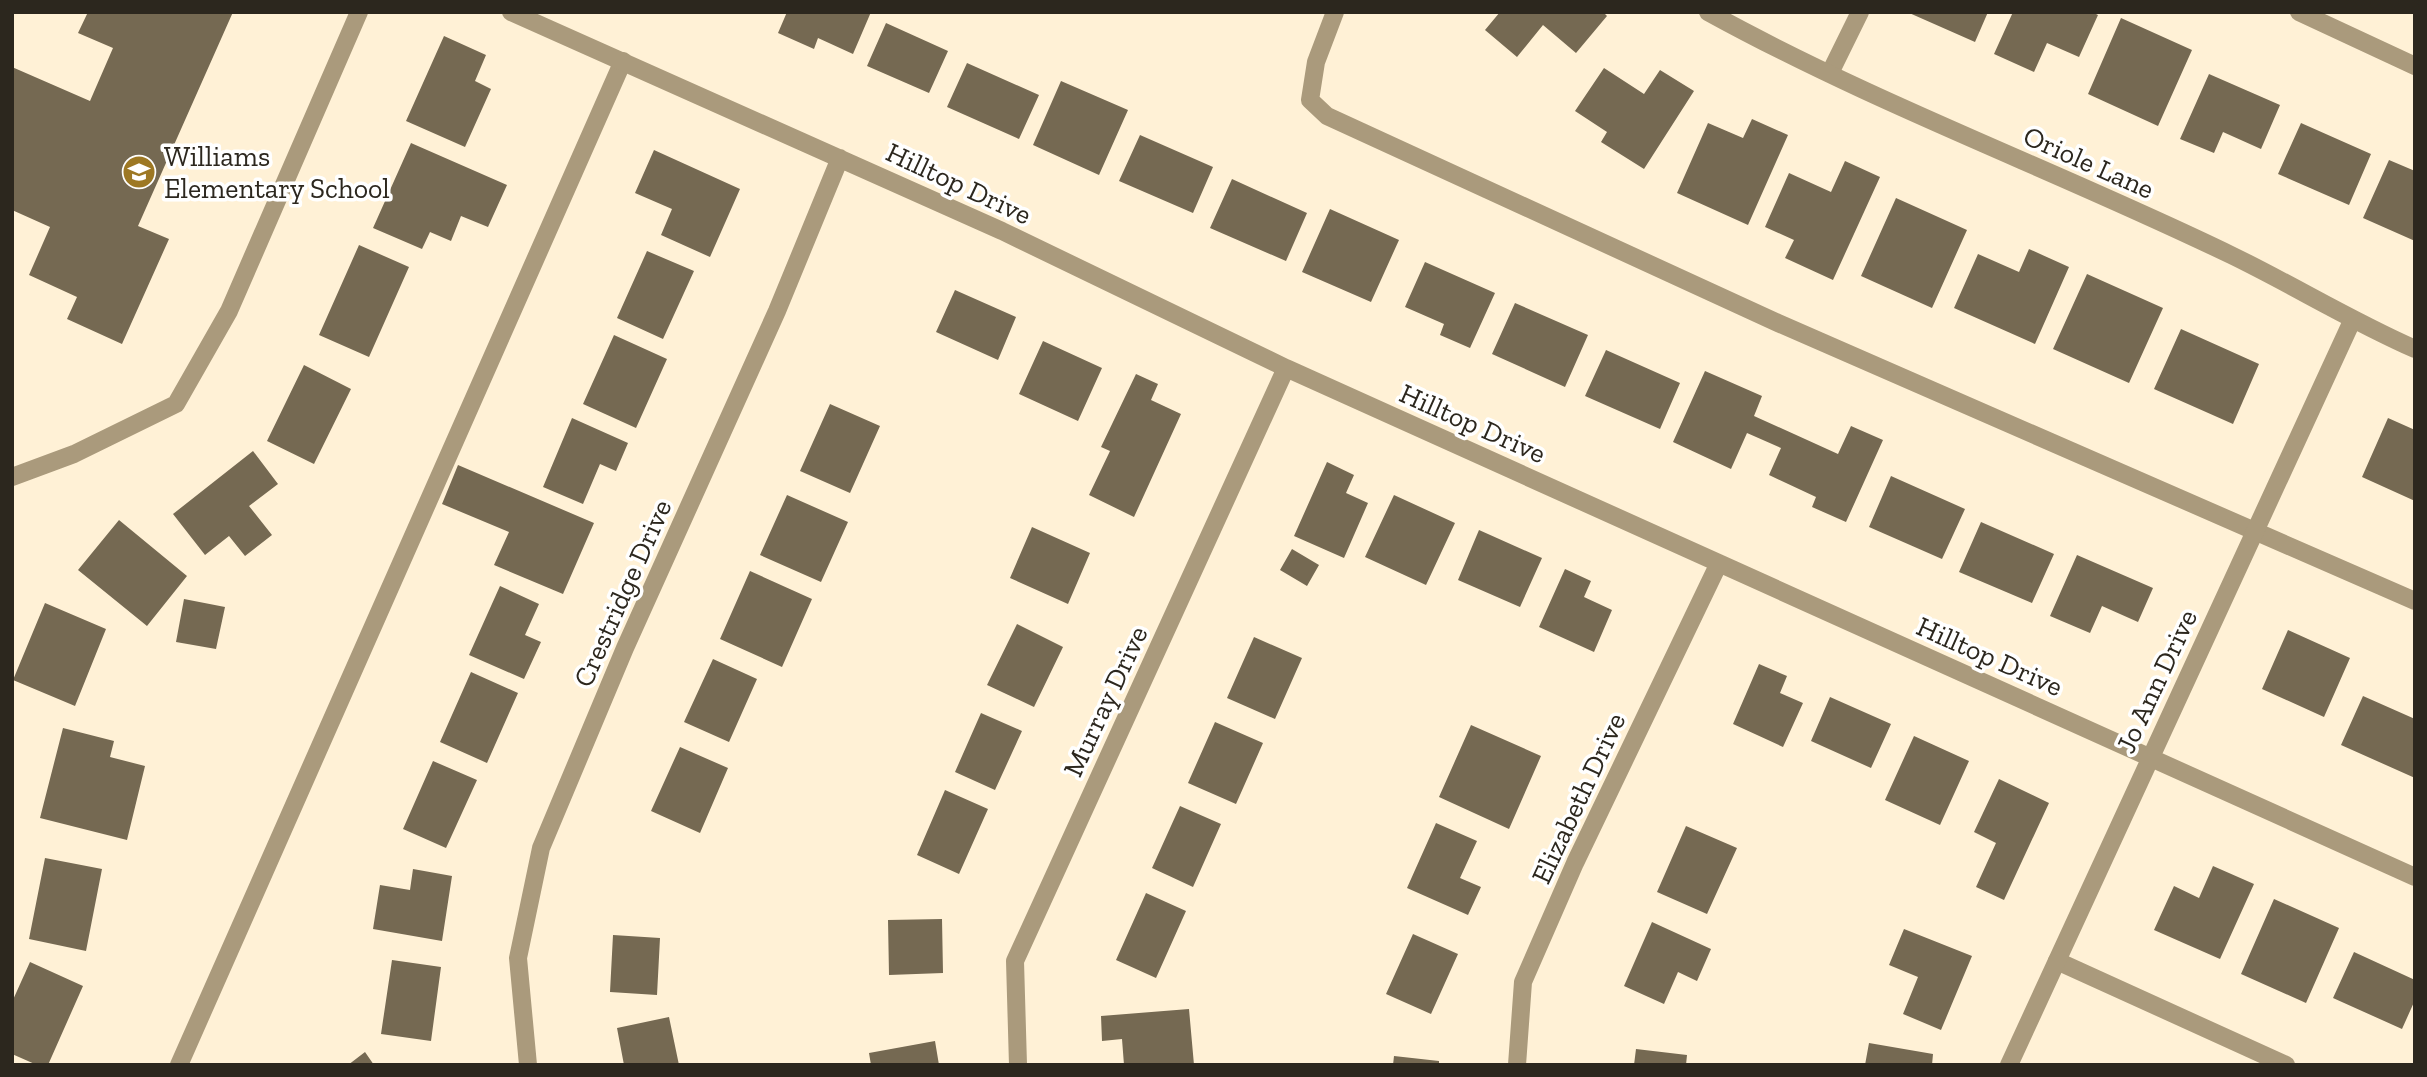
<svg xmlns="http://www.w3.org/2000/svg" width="2427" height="1077" viewBox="0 0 2427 1077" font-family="'Zilla Slab',serif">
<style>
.building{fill:#756952}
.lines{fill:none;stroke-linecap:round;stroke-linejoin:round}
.service{stroke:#aa9a7c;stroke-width:18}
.minor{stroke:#aa9a7c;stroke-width:18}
.labels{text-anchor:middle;stroke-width:7;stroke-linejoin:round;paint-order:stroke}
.poi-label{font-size:28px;fill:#2c271e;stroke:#fff;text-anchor:start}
.street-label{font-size:28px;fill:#2c271e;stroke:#fff}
</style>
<rect width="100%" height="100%" fill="#fff1d6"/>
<path class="building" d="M 88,12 L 233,12 L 138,226 L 169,239 L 122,344 L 67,319 L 77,297 L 29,275 L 50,227 L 12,210 L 12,67 L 90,101 L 113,48 L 78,33 Z
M 787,12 L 871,12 L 853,54 L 818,38 L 814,49 L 778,33 Z
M 1500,12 L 1603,12 L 1607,16 L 1576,53 L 1543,25 L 1517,57 L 1485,30 Z
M 1907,12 L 1988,12 L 1975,42 Z
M 2013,12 L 2092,12 L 2098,15 L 2079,57 L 2047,43 L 2034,72 L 1994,54 Z
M 2121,18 L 2192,50 L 2158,126 L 2088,94 Z
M 886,23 L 948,51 L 929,93 L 867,66 Z
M 444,36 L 486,55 L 475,81 L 491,89 L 465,147 L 406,121 Z
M 967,63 L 1039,95 L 1019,139 L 947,107 Z
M 1604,68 L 1644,94 L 1660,70 L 1694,91 L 1644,169 L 1601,142 L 1607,132 L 1575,111 Z
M 2209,74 L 2280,105 L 2261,149 L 2223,132 L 2214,153 L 2180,139 Z
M 1061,81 L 1128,110 L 1099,175 L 1033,145 Z
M 1752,119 L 1788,135 L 1748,225 L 1677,193 L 1708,123 L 1743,138 Z
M 2301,123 L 2371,154 L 2349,205 L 2278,174 Z
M 1140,135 L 1213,167 L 1193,213 L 1119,181 Z
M 411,143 L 507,185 L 488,227 L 461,216 L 451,241 L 430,232 L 422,249 L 373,228 Z
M 654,150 L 740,189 L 710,257 L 661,235 L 672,209 L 635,193 Z
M 2389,160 L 2415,171 L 2415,241 L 2363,218 Z
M 1845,161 L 1880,177 L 1833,280 L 1785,258 L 1794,240 L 1765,227 L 1789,173 L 1831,192 Z
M 1232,179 L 1307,213 L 1286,261 L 1210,228 Z
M 1896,198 L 1967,230 L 1932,308 L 1861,276 Z
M 1330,209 L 1399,240 L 1371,302 L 1302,272 Z
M 359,245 L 409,267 L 369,357 L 319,335 Z
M 2029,249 L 2069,267 L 2035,344 L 1954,308 L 1978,254 L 2019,272 Z
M 647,251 L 694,271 L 663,339 L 617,318 Z
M 1425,262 L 1495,293 L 1470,348 L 1440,335 L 1444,324 L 1405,307 Z
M 2087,274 L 2163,308 L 2129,383 L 2053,349 Z
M 955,290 L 1016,317 L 998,360 L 936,332 Z
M 1515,303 L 1588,335 L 1565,387 L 1492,354 Z
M 2181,329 L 2259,364 L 2233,424 L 2154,389 Z
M 614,335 L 667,359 L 636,428 L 583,404 Z
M 1043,341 L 1102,368 L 1078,421 L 1019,394 Z
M 1606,350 L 1680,383 L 1660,429 L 1585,396 Z
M 304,365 L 351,389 L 314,464 L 267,441 Z
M 1705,371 L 1762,396 L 1754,416 L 1838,454 L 1851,426 L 1883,440 L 1846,522 L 1812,507 L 1816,497 L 1769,475 L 1781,448 L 1747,433 L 1731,469 L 1673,442 Z
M 1136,374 L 1158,384 L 1151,400 L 1181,414 L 1134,517 L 1089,495 L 1110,451 L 1101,447 Z
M 830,404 L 880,426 L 850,493 L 800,471 Z
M 572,418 L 628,443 L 616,471 L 600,464 L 583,504 L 543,487 Z
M 2388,418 L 2415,430 L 2415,501 L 2362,477 Z
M 253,451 L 278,484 L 249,506 L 272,535 L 245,556 L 229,536 L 205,555 L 173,514 Z
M 1327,462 L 1354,475 L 1346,493 L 1368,503 L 1344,558 L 1294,536 Z
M 458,465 L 594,523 L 563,594 L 494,565 L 509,532 L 442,504 Z
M 1891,476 L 1965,509 L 1942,559 L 1869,527 Z
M 787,495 L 848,522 L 821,582 L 760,555 Z
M 1394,495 L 1455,523 L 1426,585 L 1365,557 Z
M 119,520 L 187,576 L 147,626 L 78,570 Z
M 1981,522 L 2054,554 L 2032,603 L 1959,572 Z
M 1032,527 L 1090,553 L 1068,604 L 1010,578 Z
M 1479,530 L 1542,558 L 1520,607 L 1458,580 Z
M 1292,549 L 1319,565 L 1307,586 L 1280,570 Z
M 2077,555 L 2153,588 L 2138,622 L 2102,606 L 2090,633 L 2050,616 Z
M 1565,569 L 1591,581 L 1584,597 L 1612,610 L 1594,652 L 1539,627 Z
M 750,571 L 812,599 L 782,667 L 720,639 Z
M 500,586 L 539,604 L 525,635 L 541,642 L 524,679 L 469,655 Z
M 184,599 L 225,607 L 216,649 L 176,642 Z
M 45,603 L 106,629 L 75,706 L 13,680 Z
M 1017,624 L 1063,647 L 1034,707 L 987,685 Z
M 2288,630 L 2350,658 L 2324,717 L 2262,689 Z
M 1254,637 L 1302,658 L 1275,719 L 1227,698 Z
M 713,659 L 757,679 L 729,742 L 684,722 Z
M 1759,664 L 1787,676 L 1780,693 L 1803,703 L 1783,747 L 1733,724 Z
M 471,672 L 518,693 L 487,763 L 440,742 Z
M 2363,696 L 2415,719 L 2415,778 L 2341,745 Z
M 1830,697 L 1891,724 L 1871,768 L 1811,741 Z
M 981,713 L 1022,731 L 995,790 L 955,772 Z
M 1215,722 L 1263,743 L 1236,804 L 1188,783 Z
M 1471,725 L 1541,756 L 1509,829 L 1439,797 Z
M 63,728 L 114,741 L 110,757 L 145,766 L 127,840 L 40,818 Z
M 1914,736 L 1969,761 L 1940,825 L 1885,800 Z
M 680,747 L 728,768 L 700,833 L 651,811 Z
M 433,761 L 477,780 L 446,848 L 403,829 Z
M 1999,779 L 2049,803 L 2004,900 L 1976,887 L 1996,843 L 1974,832 Z
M 945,790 L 988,809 L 959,874 L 917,855 Z
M 1180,806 L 1221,824 L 1193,887 L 1152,868 Z
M 1436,823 L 1477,841 L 1460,878 L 1481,887 L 1468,915 L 1407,888 Z
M 1686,826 L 1737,848 L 1707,914 L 1657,892 Z
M 45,858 L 102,869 L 86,951 L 29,939 Z
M 2213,866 L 2254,884 L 2220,959 L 2154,930 L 2174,886 L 2199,898 Z
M 413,869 L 452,876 L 442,941 L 373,929 L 380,885 L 410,890 Z
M 1146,893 L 1186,911 L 1156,978 L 1116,960 Z
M 2274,899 L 2339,928 L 2306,1003 L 2241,974 Z
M 942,919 L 943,973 L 889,975 L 888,920 Z
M 1652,922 L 1711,949 L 1697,981 L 1678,972 L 1664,1004 L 1624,986 Z
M 1904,929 L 1972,956 L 1941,1030 L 1903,1014 L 1918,977 L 1889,965 Z
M 1413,934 L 1458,954 L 1431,1014 L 1386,994 Z
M 613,935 L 660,938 L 657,995 L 610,992 Z
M 2354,952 L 2415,980 L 2415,1000 L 2402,1029 L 2333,998 Z
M 392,960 L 441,967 L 431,1041 L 381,1034 Z
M 30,962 L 83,986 L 48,1065 L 37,1065 L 12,1054 L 12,1002 Z
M 1189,1009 L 1194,1065 L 1124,1065 L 1122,1039 L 1102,1041 L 1101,1016 Z
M 669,1017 L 679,1065 L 624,1065 L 617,1028 Z
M 935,1041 L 939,1065 L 871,1065 L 869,1053 Z
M 1869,1043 L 1933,1054 L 1932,1065 L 1865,1065 Z
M 1636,1049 L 1687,1055 L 1686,1065 L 1634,1065 Z
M 365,1052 L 374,1065 L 348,1065 Z
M 1394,1056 L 1439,1061 L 1439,1065 L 1393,1065 Z"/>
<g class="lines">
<path class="service" d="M 1335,12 L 1316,62 L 1310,100 L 1327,116 L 1778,323 L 2415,601
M 2299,12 L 2415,66
M 1830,73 L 1860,12
M 2057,961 L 2286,1065
M 179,1065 L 623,61"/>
<path class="minor" d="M 511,12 L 1002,231 L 1286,368 L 2415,877
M 1708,12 C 1877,105 2058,171 2231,255 C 2293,285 2351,321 2415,349
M 12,477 L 74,454 L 176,404 L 229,311 L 359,12
M 528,1065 L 518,958 L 541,848 L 625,648 L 777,311 L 840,158
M 1018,1065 L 1015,961 L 1286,368
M 1517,1065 L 1523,982 L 1575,863 L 1719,563
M 2009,1065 L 2352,321"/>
</g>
<defs>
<symbol id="school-disc" viewBox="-11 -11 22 22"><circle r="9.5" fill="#9d7824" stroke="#fff"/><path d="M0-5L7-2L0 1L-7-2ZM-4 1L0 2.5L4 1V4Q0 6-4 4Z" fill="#fff"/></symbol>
</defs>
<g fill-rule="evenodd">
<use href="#school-disc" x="120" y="153" width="38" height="38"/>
</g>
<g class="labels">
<g class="poi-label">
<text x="164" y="166">Williams<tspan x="164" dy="32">Elementary School</tspan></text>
</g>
<g class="street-label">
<text transform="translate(2089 162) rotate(24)" y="10">Oriole Lane</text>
<text transform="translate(959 183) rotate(25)" y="10">Hilltop Drive</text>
<text transform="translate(1473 423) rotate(24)" y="10">Hilltop Drive</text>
<text transform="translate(622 593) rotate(-66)" y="10">Crestridge Drive</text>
<text transform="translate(1990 656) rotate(24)" y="10">Hilltop Drive</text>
<text transform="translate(2156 681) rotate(-65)" y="10">Jo Ann Drive</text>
<text transform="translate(1105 701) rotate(-65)" y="10">Murray Drive</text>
<text transform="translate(1578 798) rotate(-65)" y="10">Elizabeth Drive</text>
</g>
</g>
<rect width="2427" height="1077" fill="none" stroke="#2c271e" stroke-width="28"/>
</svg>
